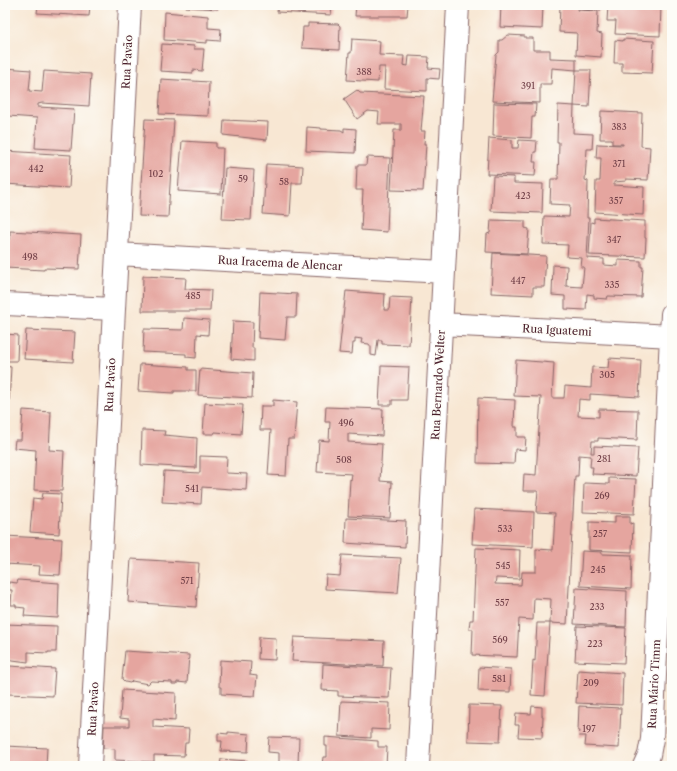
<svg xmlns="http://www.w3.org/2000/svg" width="677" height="771" viewBox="0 0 677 771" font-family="'Libre Caslon Text',serif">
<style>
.building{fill:#e5a59f}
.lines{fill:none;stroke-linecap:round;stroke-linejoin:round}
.minor-casing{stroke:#876566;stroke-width:24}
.minor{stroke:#fff;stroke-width:22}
.labels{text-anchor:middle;stroke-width:3;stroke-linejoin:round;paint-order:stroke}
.number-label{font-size:9px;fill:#714048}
.street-label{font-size:11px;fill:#4a1f2b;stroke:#fdfcf7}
</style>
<rect width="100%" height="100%" fill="#fdfcf7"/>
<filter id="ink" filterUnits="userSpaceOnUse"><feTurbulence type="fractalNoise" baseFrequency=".025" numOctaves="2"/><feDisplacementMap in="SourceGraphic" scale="8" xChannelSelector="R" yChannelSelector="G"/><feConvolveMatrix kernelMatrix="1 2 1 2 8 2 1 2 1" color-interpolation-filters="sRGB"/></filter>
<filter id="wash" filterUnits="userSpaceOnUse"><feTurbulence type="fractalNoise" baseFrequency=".012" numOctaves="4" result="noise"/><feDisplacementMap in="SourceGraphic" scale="16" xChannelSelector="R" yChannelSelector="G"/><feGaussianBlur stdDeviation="0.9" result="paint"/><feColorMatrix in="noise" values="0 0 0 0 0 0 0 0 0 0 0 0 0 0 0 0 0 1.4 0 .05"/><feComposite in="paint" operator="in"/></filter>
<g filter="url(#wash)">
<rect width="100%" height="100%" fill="#f8e7d3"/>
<g id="blocks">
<path class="building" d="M 38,5 L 90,5 L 89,16 L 37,13 Z
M 186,5 L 218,5 L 218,9 L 186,7 Z
M 278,5 L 332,5 L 331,15 L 277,12 Z
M 356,5 L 408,5 L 407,16 L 355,16 Z
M 501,5 L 543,5 L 542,29 L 500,27 Z
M 560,5 L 602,5 L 601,10 L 578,9 L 578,10 L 598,11 L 597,33 L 602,34 L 601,57 L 576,55 L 577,33 L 559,32 Z
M 608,5 L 661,5 L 660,36 L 615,34 L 616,21 L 607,21 Z
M 165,12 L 208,16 L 208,28 L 221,29 L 220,41 L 207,40 L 207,43 L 164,40 Z
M 308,23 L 338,24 L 340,26 L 339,50 L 302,48 L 303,27 L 308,27 Z
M 508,35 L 525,36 L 525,38 L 533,38 L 533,50 L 550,50 L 550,58 L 576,59 L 576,70 L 552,68 L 551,84 L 540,84 L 540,103 L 492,101 L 495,66 L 496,55 L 499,52 L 499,40 L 502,40 Z
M 352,39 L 380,41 L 379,55 L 404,56 L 403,65 L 408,66 L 409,56 L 429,57 L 428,68 L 440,69 L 439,79 L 427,78 L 427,91 L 384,89 L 385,67 L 379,67 L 378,82 L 347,80 L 349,53 L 351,53 Z
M 623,39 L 654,41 L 652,73 L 622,72 L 622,63 L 614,63 L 615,40 L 623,41 Z
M 162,44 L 194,46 L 194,49 L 204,49 L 202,71 L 193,70 L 193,73 L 160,71 Z
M 5,68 L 31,70 L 29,91 L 42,92 L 44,71 L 91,74 L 89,106 L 42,103 L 38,104 L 38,107 L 74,109 L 71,150 L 35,148 L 37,118 L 8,116 L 9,110 L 5,110 Z
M 576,70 L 591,70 L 589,107 L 574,106 L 573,133 L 593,134 L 592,149 L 587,149 L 585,180 L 588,181 L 587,218 L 589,218 L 587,258 L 604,259 L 604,265 L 618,266 L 618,260 L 641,261 L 641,267 L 643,267 L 641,297 L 608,296 L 607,299 L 594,298 L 594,295 L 587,294 L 586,310 L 565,309 L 565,296 L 552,295 L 553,265 L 567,266 L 566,286 L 582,287 L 584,267 L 581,267 L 582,258 L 567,257 L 568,245 L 543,244 L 544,216 L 569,217 L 570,205 L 550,204 L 551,179 L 558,179 L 559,142 L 557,142 L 558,105 L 574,106 Z
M 161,79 L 209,82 L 208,116 L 159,114 Z
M 357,90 L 360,93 L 424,96 L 421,131 L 425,131 L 424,144 L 426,144 L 423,191 L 391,190 L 394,130 L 401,130 L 401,124 L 378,124 L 379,112 L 368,111 L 357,119 L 344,99 Z
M 494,103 L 536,104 L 535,117 L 532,117 L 531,138 L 493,136 Z
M 601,111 L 642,113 L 641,146 L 650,147 L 648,180 L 626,179 L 626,181 L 614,182 L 614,185 L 644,187 L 643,215 L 595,212 L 596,181 L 600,181 L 601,158 L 596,158 L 597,144 L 623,145 L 623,144 L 612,144 L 612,139 L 600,139 Z
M 145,119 L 174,120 L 168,217 L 139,216 Z
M 224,120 L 268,122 L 267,140 L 223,135 Z
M 307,127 L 321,128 L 321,129 L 341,130 L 344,132 L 344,128 L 356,129 L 355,153 L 306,151 Z
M 489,138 L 512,140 L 512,148 L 518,148 L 519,140 L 537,141 L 536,152 L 534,152 L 533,162 L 536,162 L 535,176 L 487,174 Z
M 182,141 L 216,143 L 216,148 L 223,148 L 221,194 L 178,191 Z
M 5,151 L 71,155 L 69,188 L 5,184 Z
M 367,157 L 390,158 L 387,232 L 361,230 L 363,190 L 356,190 L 357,165 L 366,165 Z
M 266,164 L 303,166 L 302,183 L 292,183 L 290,216 L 263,214 Z
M 225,168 L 254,170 L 251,220 L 222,219 Z
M 493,176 L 514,177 L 514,183 L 543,184 L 542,213 L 491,211 Z
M 594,218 L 645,221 L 645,238 L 646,238 L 645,257 L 589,255 L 591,222 L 594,223 Z
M 491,220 L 525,221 L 525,228 L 529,229 L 527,254 L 486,252 L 487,234 L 490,233 Z
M 10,231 L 81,235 L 79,269 L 44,268 L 44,270 L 5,268 L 5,239 L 10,239 Z
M 493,253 L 546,256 L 544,287 L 533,287 L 533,295 L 491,293 Z
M 143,276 L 186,278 L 185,289 L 211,290 L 210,311 L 142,311 Z
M 346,291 L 385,294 L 384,310 L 389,310 L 390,297 L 412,298 L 409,345 L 382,344 L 382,340 L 378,340 L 376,356 L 371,355 L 371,347 L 369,344 L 361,343 L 362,339 L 355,338 L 355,343 L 353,343 L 352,354 L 339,353 Z
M 260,292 L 297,294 L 296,317 L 287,317 L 285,340 L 258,338 Z
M 184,318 L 209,320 L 208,335 L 197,334 L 196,358 L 186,357 L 186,354 L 143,352 L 144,329 L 183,330 Z
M 233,321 L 253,322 L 252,348 L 254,348 L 254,361 L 231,359 Z
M 26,330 L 75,332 L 73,362 L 24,359 Z
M 5,334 L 18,335 L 17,361 L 5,361 Z
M 609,358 L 641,360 L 639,397 L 590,394 L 590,400 L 579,399 L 578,416 L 599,417 L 599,409 L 638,410 L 637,440 L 598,438 L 598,441 L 592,441 L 591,453 L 594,453 L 594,446 L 638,448 L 636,476 L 592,474 L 593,467 L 590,467 L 591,456 L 579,455 L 578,476 L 575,476 L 567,624 L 550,623 L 551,599 L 534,598 L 533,620 L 519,619 L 517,657 L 472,655 L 473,629 L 469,629 L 470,620 L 473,620 L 476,548 L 520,550 L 519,579 L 496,578 L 495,584 L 521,585 L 522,572 L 536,572 L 536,549 L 553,550 L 555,513 L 536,512 L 538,491 L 523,491 L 524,474 L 536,475 L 541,397 L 514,396 L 516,360 L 554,363 L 552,398 L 564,398 L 565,386 L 591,388 L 592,367 L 608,368 Z
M 140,364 L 188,367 L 188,370 L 196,370 L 196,391 L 174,391 L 174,393 L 138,391 Z
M 5,366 L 11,367 L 9,404 L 5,404 Z
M 381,366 L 409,367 L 407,400 L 392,400 L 392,405 L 379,405 Z
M 200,369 L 253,373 L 252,398 L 198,395 Z
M 478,398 L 515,400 L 514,427 L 517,427 L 517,437 L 526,437 L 525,450 L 515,449 L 514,464 L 477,463 Z
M 273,400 L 297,402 L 294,439 L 288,439 L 286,476 L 268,475 L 271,430 L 260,430 L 261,406 L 273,406 Z
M 205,403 L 243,405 L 241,434 L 215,432 L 214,434 L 203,434 Z
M 326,407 L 383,409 L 382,436 L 348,434 L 348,442 L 382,444 L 380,481 L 392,482 L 390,518 L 348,516 L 350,479 L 351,480 L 352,474 L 317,472 L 319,440 L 329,441 L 330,422 L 325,422 Z
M 23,410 L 51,412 L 49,450 L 64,451 L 62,491 L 34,490 L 36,450 L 14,448 L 15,440 L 21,440 Z
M 142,430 L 165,431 L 164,435 L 197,438 L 196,468 L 141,465 Z
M 200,456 L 227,457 L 226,473 L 247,474 L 246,490 L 202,487 L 201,504 L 162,502 L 164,471 L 200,473 Z
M 609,478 L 636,479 L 634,514 L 583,512 L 584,483 L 609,484 Z
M 43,493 L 61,494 L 59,534 L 30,532 L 33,498 L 42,499 Z
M 474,509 L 534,512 L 533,547 L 472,544 Z
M 615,516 L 630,516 L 630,524 L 633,523 L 632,552 L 589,550 L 589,522 L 615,523 Z
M 346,518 L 406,521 L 405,547 L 345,543 Z
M 5,536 L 62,539 L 60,575 L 39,574 L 40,566 L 5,564 Z
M 582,551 L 602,552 L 602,554 L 632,555 L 631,589 L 580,586 Z
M 342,555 L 401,558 L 398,593 L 325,589 L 326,575 L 340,576 Z
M 131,559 L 199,563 L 196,607 L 128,602 Z
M 18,580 L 59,583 L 58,618 L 24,616 L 25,608 L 16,607 L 16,605 L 11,605 L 12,590 L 9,590 L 9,582 L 17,583 Z
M 576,588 L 627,591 L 626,627 L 574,624 Z
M 537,623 L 550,623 L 545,696 L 531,695 L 533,660 L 535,661 Z
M 5,624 L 57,626 L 56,652 L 48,652 L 48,653 L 28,652 L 28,662 L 5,659 Z
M 577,626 L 626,628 L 624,663 L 575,661 Z
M 259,637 L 276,638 L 275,660 L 258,659 Z
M 294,637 L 384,641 L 383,666 L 292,661 Z
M 125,651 L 189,655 L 187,683 L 177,682 L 177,684 L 172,684 L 172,682 L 151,681 L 148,684 L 132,681 L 130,683 L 125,682 L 122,679 Z
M 220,660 L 251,662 L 250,675 L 257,676 L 255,696 L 221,694 L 221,687 L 219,687 Z
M 323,664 L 391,668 L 389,698 L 338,696 L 338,691 L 322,690 Z
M 10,666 L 55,669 L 53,696 L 8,694 L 9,691 L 5,690 L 5,667 Z
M 479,667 L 511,669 L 510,692 L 478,691 Z
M 578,670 L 623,673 L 622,705 L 576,703 Z
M 122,690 L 176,693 L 175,721 L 153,719 L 153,727 L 189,729 L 188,743 L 185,743 L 184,756 L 154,755 L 154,762 L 115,760 L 115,749 L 103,748 L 104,726 L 129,726 L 129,719 L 120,718 Z
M 341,701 L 390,703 L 389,730 L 371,729 L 371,738 L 339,736 Z
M 469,705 L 502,706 L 500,742 L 468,741 Z
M 532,706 L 542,707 L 542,716 L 543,716 L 542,738 L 518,737 L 519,725 L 515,725 L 516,713 L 531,714 Z
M 579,706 L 621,708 L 619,748 L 585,746 L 586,736 L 579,736 L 580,731 L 578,731 Z
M 228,732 L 249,734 L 248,752 L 221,751 L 222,741 L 218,741 L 218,733 L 228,734 Z
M 269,737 L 299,738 L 298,764 L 279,763 L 279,753 L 268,752 Z
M 325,737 L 378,741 L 378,747 L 387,747 L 386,766 L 322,765 L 323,757 L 327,757 L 327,746 L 325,746 Z
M 5,746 L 47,748 L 46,766 L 5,766 Z
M 221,759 L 248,761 L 248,766 L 220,766 Z"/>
</g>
</g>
<g filter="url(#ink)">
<use href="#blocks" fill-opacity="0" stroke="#876566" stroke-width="1"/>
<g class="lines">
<defs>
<path id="minor" d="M 117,254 L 444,272
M 5,304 L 114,309
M 441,324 L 672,336
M 90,766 L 130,5
M 418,766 L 458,5
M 644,766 L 649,755 L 652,739 L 672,314"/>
</defs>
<use href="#minor" class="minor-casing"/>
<use href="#minor" class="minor"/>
</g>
</g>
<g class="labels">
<g class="number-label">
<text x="364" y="75">388</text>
<text x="528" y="89">391</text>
<text x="619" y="130">383</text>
<text x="619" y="167">371</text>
<text x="36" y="172">442</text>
<text x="156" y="177">102</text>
<text x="243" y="182">59</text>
<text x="284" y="185">58</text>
<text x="523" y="199">423</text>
<text x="616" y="204">357</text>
<text x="614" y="243">347</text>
<text x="30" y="260">498</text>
<text x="518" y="284">447</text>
<text x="612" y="288">335</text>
<text x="193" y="299">485</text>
<text x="607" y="378">305</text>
<text x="346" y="426">496</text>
<text x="604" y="462">281</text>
<text x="344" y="463">508</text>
<text x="192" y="492">541</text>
<text x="602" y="499">269</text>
<text x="505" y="532">533</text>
<text x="600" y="537">257</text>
<text x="503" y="569">545</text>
<text x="598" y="573">245</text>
<text x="187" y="584">571</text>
<text x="502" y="606">557</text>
<text x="597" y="610">233</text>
<text x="500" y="643">569</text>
<text x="595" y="647">223</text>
<text x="499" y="682">581</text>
<text x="591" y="686">209</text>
<text x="589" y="732">197</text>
</g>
<g class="street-label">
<text transform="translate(127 62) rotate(-87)" y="4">Rua Pavão</text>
<text transform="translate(280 263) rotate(3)" y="4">Rua Iracema de Alencar</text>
<text transform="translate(557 330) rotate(3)" y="4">Rua Iguatemi</text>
<text transform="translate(110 385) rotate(-87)" y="4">Rua Pavão</text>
<text transform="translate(438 385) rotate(-87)" y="4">Rua Bernardo Welter</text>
<text transform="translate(654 684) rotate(-87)" y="4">Rua Mário Timm</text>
<text transform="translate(93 709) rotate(-87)" y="4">Rua Pavão</text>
</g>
</g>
<rect width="677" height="771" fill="none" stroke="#fdfcf7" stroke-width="20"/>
</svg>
